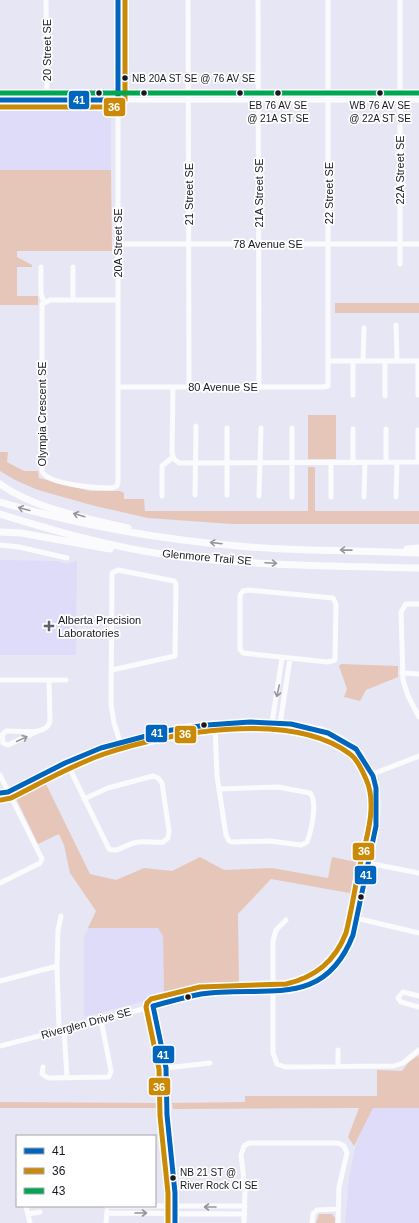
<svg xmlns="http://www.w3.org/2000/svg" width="419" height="1223" viewBox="0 0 419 1223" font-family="Arial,sans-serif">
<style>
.built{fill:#dedcf8}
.green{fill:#e6c6b9}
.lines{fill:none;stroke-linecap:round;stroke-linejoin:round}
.minor{stroke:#fbfbfd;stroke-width:5}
.highway{stroke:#fbfbfd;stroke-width:7}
.bus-1-casing{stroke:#fff;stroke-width:8}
.bus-2-casing{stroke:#fff;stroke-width:8}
.bus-3-casing{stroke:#fff;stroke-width:8}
.bus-1{stroke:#0065bd;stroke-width:5}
.bus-2{stroke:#ca8a07;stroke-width:5}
.bus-3{stroke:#00a651;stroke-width:5}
.oneway{stroke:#95959b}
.bus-dot{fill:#181823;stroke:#fff;stroke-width:1.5}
.poi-dot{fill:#60606c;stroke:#fff;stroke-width:1.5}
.labels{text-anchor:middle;stroke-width:3.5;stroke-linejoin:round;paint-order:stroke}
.bus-label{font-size:10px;fill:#181823;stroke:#fff;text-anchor:start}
.street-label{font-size:11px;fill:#181823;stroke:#fff}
.poi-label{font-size:11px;fill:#181823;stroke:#fff;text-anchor:start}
.line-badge{stroke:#fff;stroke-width:1.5}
.badge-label{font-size:11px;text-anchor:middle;font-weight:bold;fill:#fff}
</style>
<rect width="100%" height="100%" fill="#e7e6f4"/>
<path class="built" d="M 0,107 L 111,108 L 111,170 L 0,170 Z
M 0,560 L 58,561 L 66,564 L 77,561 L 76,655 L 0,655 Z
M 88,928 L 158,928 L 163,936 L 164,996 L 84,1017 L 84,937 Z
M 373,1108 L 419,1108 L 419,1223 L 345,1223 L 349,1179 L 356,1143 Z"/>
<path class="green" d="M 0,170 L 111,170 L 112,251 L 17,251 L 17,257 L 32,265 L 32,267 L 17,267 L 17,296 L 38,296 L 38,305 L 0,305 Z
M 335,303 L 419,303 L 419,313 L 335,313 Z
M 308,415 L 336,415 L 336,459 L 308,459 Z
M 0,452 L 8,452 L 7,462 L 24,471 L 38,471 L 39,478 L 90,491 L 120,491 L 124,493 L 124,499 L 144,499 L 145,511 L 308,511 L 308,467 L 315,467 L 315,511 L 419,511 L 419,524 L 232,524 L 148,518 L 95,506 L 38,490 L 15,480 L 0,471 Z
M 341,664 L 398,666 L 398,677 L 366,690 L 360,701 L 344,697 L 347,689 L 339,666 Z
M 44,780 L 90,874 L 116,880 L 144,868 L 172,871 L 200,857 L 224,870 L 272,868 L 328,878 L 332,857 L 361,863 L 355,894 L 271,879 L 238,914 L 239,986 L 201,987 L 164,996 L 163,936 L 158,928 L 88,928 L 96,911 L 70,873 L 64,845 L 59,834 L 38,844 L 16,798 L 18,793 Z
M 419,1055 L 419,1108 L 373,1108 L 354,1146 L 348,1137 L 359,1108 L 173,1109 L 172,1103 L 245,1102 L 245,1096 L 377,1096 L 377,1070 L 402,1071 L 409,1062 Z
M 0,1102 L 160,1103 L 160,1108 L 0,1108 Z
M 319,1214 L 332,1214 L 335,1218 L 335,1223 L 316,1223 Z"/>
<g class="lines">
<path class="minor" d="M 46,0 L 47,100
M 118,0 L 118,482 L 117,486 L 112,488 C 99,488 47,485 42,471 L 42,304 L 50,300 L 118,300
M 188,0 L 189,387
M 258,0 L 259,387
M 0,100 L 419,100
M 118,244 L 419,244
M 400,264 L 400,0
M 41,267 L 41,294 L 44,302
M 73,267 L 73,300
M 396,325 L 397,361
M 330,361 L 419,361
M 353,361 L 353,395
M 363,361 L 364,328
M 418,361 L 418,395
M 118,387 L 323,387 L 328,386 L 328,0
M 173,387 L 172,453 L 174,459 L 179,463 L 419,462
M 385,396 L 385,361
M 353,429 L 353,463
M 418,430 L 418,462
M 386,462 L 386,429
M 331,463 L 331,497
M 195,495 L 196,426
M 227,495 L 227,428
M 162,496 L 162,466 L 173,457
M 259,496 L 261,428
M 292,497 L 292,428
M 364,497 L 365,463
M 396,497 L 397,462
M 0,545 L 19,547 L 67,558
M 249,590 L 333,598 L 336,604 L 335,660 L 328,662 L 243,653 L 240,649 L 240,595 L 243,591 Z
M 419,604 L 406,604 L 401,612 L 403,680 L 408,696 L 419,717
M 112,670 L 175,656 L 176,584 L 174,581 L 118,570 L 112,573 L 111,704 L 114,723 L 120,742
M 402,673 L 419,674
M 0,680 L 66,680
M 272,723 L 282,658
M 215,724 L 217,776 L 226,835 L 229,841 L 232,842 L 270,841 L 301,845 L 307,842 C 311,832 318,802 310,793 L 278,787 L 219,789
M 280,724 L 290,659
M 38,731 L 8,745 L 3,743 L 2,735 L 6,731 C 18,730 47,737 50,721 L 49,680
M 67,763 L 109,849 C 117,853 125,845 134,843 C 144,840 153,843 163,842 L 168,838 L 169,831 L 162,783 L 158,778 L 153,776 L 108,788 L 84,799
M 373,774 L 419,756
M 0,775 L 42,859 L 40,863 L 0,883
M 0,797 L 8,792 C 44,774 80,755 118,743 C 169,727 221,721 273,723 C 291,724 311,725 327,731 C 364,745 383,783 377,821 L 351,942 L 336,966 L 315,982 L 299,989 L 287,991 L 201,994 L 0,1046
M 368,863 L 419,873
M 356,918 L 419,933
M 286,920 L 276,930 L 273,941 L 273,1053 L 277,1064 L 285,1067 L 394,1066 L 403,1063 L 419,1050
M 57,966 L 58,930 L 61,916
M 0,981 L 57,966 L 59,1030
M 419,996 L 403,992 L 398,998 L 401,1002 L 419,1007
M 153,1006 L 166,1068 L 167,1115 L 175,1193 L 175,1223
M 64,1029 L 67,1078
M 338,1050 L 338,1066
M 43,1067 L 42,1074 L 48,1078 L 109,1077 L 111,1071 L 101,1020
M 166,1068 L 210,1063
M 26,1206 L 30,1223
M 106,1206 L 245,1206
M 107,1213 L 245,1214
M 28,1214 L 40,1212
M 106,1223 L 107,1211
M 244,1223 L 245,1189 L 241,1155 L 244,1146 L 249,1143 L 338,1143 L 344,1146 L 347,1153 L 339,1187 L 338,1223
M 312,1223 L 313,1214 L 317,1210 L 338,1209"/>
<path class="highway" d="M 0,484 C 33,508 88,519 128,528
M 0,502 C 78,525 157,539 238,546 C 298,552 359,550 419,553
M 0,514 C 55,531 111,547 168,555 C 250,566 336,566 419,568
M 0,532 L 21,533 L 110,549
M 407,549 L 419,548"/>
<defs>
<path id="bus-1" d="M 0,100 L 118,100 L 118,0
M 0,793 L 8,792 L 65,763 L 101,748 L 165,731 L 207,725 L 250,722 L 291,724 L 328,733 L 356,749 L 373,776 L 376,788 L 376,826 L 353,935 C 323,1012 263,984 201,994 C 185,997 169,1002 153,1006 L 166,1068 L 167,1115 L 175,1193 L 175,1223"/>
<path id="bus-2" d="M 0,107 L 118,107 L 122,105 L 125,100 L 125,0
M 1,800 L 11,798 C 41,783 72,765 104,754 C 169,732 291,710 350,754 C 356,758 363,772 366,779 C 379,807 364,845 358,874 C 354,893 351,913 346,933 C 335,961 316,977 286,984 L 200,987 L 151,999 L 147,1003 L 146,1007 L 159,1069 L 160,1116 L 168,1193 L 168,1223"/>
<path id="bus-3" d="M 0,93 L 419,93"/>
</defs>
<use href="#bus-1" class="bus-1-casing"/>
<use href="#bus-2" class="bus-2-casing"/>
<use href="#bus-3" class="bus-3-casing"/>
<use href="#bus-1" class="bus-1"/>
<use href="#bus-2" class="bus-2"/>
<use href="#bus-3" class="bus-3"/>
</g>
<defs><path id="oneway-shaft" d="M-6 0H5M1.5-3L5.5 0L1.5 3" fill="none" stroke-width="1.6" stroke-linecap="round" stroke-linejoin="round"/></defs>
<g class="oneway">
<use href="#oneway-shaft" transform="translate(24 509) rotate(-165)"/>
<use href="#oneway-shaft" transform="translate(79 515) rotate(-163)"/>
<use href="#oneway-shaft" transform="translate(216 543) rotate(-173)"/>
<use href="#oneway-shaft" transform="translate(346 550) rotate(-179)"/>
<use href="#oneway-shaft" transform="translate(271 563) rotate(3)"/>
<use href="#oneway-shaft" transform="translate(278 691) rotate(102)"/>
<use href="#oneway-shaft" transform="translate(22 739) rotate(-25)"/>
<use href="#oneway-shaft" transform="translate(210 1207) rotate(-180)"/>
<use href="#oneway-shaft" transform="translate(141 1213)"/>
</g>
<g class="bus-dot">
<circle cx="125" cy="78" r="3.5"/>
<circle cx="99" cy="93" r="3.5"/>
<circle cx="144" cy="93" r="3.5"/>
<circle cx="240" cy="93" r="3.5"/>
<circle cx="278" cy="93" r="3.5"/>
<circle cx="380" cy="93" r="3.5"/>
<circle cx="204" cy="725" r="3.5"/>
<circle cx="361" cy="897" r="3.5"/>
<circle cx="188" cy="997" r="3.5"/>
<circle cx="173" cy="1178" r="3.5"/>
</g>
<path class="poi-dot" d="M47 620h4v4h4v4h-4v4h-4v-4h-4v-4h4z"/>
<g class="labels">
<g class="bus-label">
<text x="132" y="82">NB 20A ST SE @ 76 AV SE</text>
<text x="278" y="109" text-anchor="middle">EB 76 AV SE<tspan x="278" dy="13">@ 21A ST SE</tspan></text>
<text x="380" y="109" text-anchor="middle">WB 76 AV SE<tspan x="380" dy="13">@ 22A ST SE</tspan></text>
<text x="180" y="1176">NB 21 ST @<tspan x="180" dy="13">River Rock CI SE</tspan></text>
</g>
<g class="street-label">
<text transform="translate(47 50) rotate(-90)" y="4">20 Street SE</text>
<text transform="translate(400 170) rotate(-90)" y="4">22A Street SE</text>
<text transform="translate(259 193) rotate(-90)" y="4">21A Street SE</text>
<text transform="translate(329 193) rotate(-90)" y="4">22 Street SE</text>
<text transform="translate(189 194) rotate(-90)" y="4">21 Street SE</text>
<text transform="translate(118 243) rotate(-90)" y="4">20A Street SE</text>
<text x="268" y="248">78 Avenue SE</text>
<text x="223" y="391">80 Avenue SE</text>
<text transform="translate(42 414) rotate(-90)" y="4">Olympia Crescent SE</text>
<text transform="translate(207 557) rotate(5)" y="4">Glenmore Trail SE</text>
<text transform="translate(86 1023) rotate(-15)" y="4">Riverglen Drive SE</text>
</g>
<g class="poi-label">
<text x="58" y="624">Alberta Precision<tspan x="58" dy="13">Laboratories</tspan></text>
</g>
</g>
<g class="line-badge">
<rect x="68" y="90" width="22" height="20" rx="4" fill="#0065bd"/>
<rect x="103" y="97" width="23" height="20" rx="4" fill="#ca8a07"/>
<rect x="145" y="724" width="23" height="19" rx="4" fill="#0065bd"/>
<rect x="174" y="725" width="23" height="19" rx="4" fill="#ca8a07"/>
<rect x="352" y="842" width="23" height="19" rx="4" fill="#ca8a07"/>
<rect x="354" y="865" width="23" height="20" rx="4" fill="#0065bd"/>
<rect x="152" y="1045" width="23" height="19" rx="4" fill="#0065bd"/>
<rect x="148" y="1077" width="23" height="19" rx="4" fill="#ca8a07"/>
</g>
<g class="badge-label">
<text x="79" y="104">41</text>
<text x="114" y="111">36</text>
<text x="157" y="737">41</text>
<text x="185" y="738">36</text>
<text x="364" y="855">36</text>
<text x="366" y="879">41</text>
<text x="163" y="1059">41</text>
<text x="159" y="1091">36</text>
</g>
<rect x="16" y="1135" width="140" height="72" fill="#ffffff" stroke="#a3a3a7"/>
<rect x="24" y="1148" width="20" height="6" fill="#0065bd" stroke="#a3a3a7"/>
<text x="52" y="1155" font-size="12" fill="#181823">41</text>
<rect x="24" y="1168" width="20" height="6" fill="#ca8a07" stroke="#a3a3a7"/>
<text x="52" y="1175" font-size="12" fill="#181823">36</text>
<rect x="24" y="1188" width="20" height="6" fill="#00a651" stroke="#a3a3a7"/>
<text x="52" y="1195" font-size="12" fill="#181823">43</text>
</svg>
